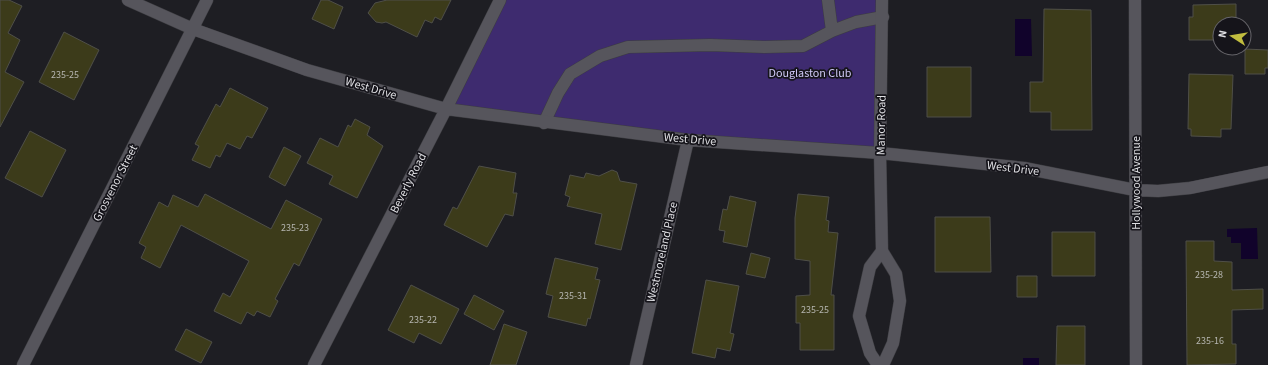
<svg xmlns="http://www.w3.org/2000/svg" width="1268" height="365" viewBox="0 0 1268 365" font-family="'Source Sans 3',sans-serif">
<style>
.green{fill:#3e2b6f}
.water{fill:#11032b}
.building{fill:#3c3b1a;stroke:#4f4f48}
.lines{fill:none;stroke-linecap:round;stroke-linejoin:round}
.lane-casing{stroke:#3c3c40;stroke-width:13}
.street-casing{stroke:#3c3c40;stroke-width:13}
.lane{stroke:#56555c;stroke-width:12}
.street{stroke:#56555c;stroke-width:12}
.labels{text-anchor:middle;stroke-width:3.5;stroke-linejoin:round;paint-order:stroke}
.number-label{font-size:10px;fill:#b6b6b1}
.park-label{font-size:12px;fill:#d0c9f6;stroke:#15141a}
.street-label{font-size:12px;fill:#dfdfe3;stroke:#15141a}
</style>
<rect width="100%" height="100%" fill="#1e1e23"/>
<path class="green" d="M 502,0 L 882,0 L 883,152 L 691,138 L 449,107 Z"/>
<path class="water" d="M 1015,19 L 1031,19 L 1032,56 L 1015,56 Z
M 1257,228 L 1258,259 L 1241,259 L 1241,243 L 1231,243 L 1231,237 L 1227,237 L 1227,229 Z
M 1023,358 L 1039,358 L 1039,365 L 1023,365 Z"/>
<path class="building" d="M 0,0 L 9,0 L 22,6 L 8,33 L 20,40 L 5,72 L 24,82 L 0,127 Z
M 321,0 L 328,0 L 343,7 L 334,29 L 312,19 Z
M 387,0 L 451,0 L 441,20 L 435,17 L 432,23 L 425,20 L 417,37 L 386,22 L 382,23 L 376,22 L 368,13 L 375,3 Z
M 1236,4 L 1236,24 L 1220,24 L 1220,40 L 1189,40 L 1189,17 L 1193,17 L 1193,5 Z
M 1044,9 L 1091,10 L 1092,130 L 1051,130 L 1051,112 L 1030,112 L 1030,82 L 1043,82 Z
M 64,32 L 99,50 L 74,100 L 39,82 Z
M 1245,49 L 1268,50 L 1268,68 L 1265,68 L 1265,74 L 1245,74 Z
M 927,67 L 971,67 L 971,117 L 927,117 Z
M 1189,74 L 1233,75 L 1231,129 L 1221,129 L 1221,137 L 1191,136 L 1191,129 L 1188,129 Z
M 230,88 L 268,108 L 252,138 L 247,136 L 240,149 L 227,143 L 220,157 L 216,155 L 210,168 L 192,160 L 199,146 L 195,144 L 216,104 L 220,107 Z
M 355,119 L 370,127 L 367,135 L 383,146 L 357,198 L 329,184 L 333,176 L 307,163 L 320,138 L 338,147 L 348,125 L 351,127 Z
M 30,131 L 66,150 L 42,197 L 5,178 Z
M 284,147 L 301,156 L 285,186 L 269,177 Z
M 479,166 L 516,173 L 513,193 L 517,193 L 513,216 L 505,214 L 487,247 L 444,225 L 453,207 L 457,209 Z
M 612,170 L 617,172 L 620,181 L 637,184 L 621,250 L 595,244 L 602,214 L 567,206 L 570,197 L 565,195 L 570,175 L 584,178 L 586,173 L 599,176 Z
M 205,194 L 271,229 L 286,200 L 322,219 L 299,266 L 294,263 L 275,299 L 278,301 L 270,317 L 257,311 L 254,316 L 247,312 L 241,324 L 214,311 L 223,293 L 230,297 L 249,261 L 181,225 L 160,268 L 141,258 L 146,247 L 139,243 L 159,202 L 168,207 L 173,195 L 198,207 Z
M 798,194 L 829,197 L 826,220 L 829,221 L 828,232 L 838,233 L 831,295 L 834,295 L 834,350 L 800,350 L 800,323 L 796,323 L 796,296 L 810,295 L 810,261 L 795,259 L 795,218 Z
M 730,196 L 756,202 L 747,247 L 723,242 L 725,231 L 719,230 L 723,209 L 727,210 Z
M 935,217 L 990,217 L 991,272 L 935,272 Z
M 1052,232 L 1095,232 L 1095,276 L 1052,276 Z
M 1186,241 L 1214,241 L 1214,261 L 1232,262 L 1232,290 L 1263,289 L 1263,309 L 1232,310 L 1232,344 L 1236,344 L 1236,364 L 1187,365 Z
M 751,253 L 770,258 L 765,278 L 746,274 Z
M 555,258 L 598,268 L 595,279 L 600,280 L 590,319 L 588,318 L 586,326 L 548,317 L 553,296 L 546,294 Z
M 1017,276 L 1037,276 L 1037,297 L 1017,297 Z
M 706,280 L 739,286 L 730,333 L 734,334 L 730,351 L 717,348 L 715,358 L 692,353 Z
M 411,285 L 459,309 L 441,344 L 419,333 L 414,343 L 388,330 Z
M 474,295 L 504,311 L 494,330 L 464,314 Z
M 504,324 L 527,332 L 516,365 L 490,365 Z
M 1057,326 L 1085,326 L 1085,365 L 1056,365 Z
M 186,329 L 212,342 L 201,363 L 175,350 Z"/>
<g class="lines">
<defs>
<path id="lane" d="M 828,0 L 832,31
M 544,123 L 558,93 L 570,74 L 600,56 L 628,47 L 710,45 L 765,47 L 803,46 L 832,31 L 856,22 L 883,17"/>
<path id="street" d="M 128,0 L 193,29 L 307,70 L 446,109 L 688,140 L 880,153 L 1024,168 L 1135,190 L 1158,191 L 1190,188 L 1268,172
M 882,0 L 880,153 L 882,251 L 896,274 L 900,301 L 893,343 L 883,365
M 1135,0 L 1136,365
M 23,365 L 207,0
M 314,365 L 446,109 L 500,0
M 636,365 L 688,140
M 878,365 L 870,353 L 859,316 L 870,267 L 882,251"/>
</defs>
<use href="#lane" class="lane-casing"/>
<use href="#street" class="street-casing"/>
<use href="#lane" class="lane"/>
<use href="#street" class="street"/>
</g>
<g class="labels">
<g class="number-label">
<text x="65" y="78">235-25</text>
<text x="295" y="231">235-23</text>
<text x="1209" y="278">235-28</text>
<text x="573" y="299">235-31</text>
<text x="815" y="313">235-25</text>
<text x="423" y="323">235-22</text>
<text x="1210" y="344">235-16</text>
</g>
<g class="park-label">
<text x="810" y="77">Douglaston Club</text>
</g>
<g class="street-label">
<text transform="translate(371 88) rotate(16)" y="4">West Drive</text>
<text transform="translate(881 125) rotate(-89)" y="4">Manor Road</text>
<text transform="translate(690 139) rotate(5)" y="4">West Drive</text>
<text transform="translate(1013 168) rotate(7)" y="4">West Drive</text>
<text transform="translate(115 183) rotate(-63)" y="4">Grosvenor Street</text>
<text transform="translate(408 183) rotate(-63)" y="4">Beverly Road</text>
<text transform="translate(1136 183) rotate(-90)" y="4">Hollywood Avenue</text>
<text transform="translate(662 252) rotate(-77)" y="4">Westmoreland Place</text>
</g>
</g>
<g transform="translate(1232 36) rotate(282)"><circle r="19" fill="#15141a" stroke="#66656a"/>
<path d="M0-3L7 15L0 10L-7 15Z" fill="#c1bd3f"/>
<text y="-6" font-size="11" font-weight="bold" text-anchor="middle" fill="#dfdfe3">N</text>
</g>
</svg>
